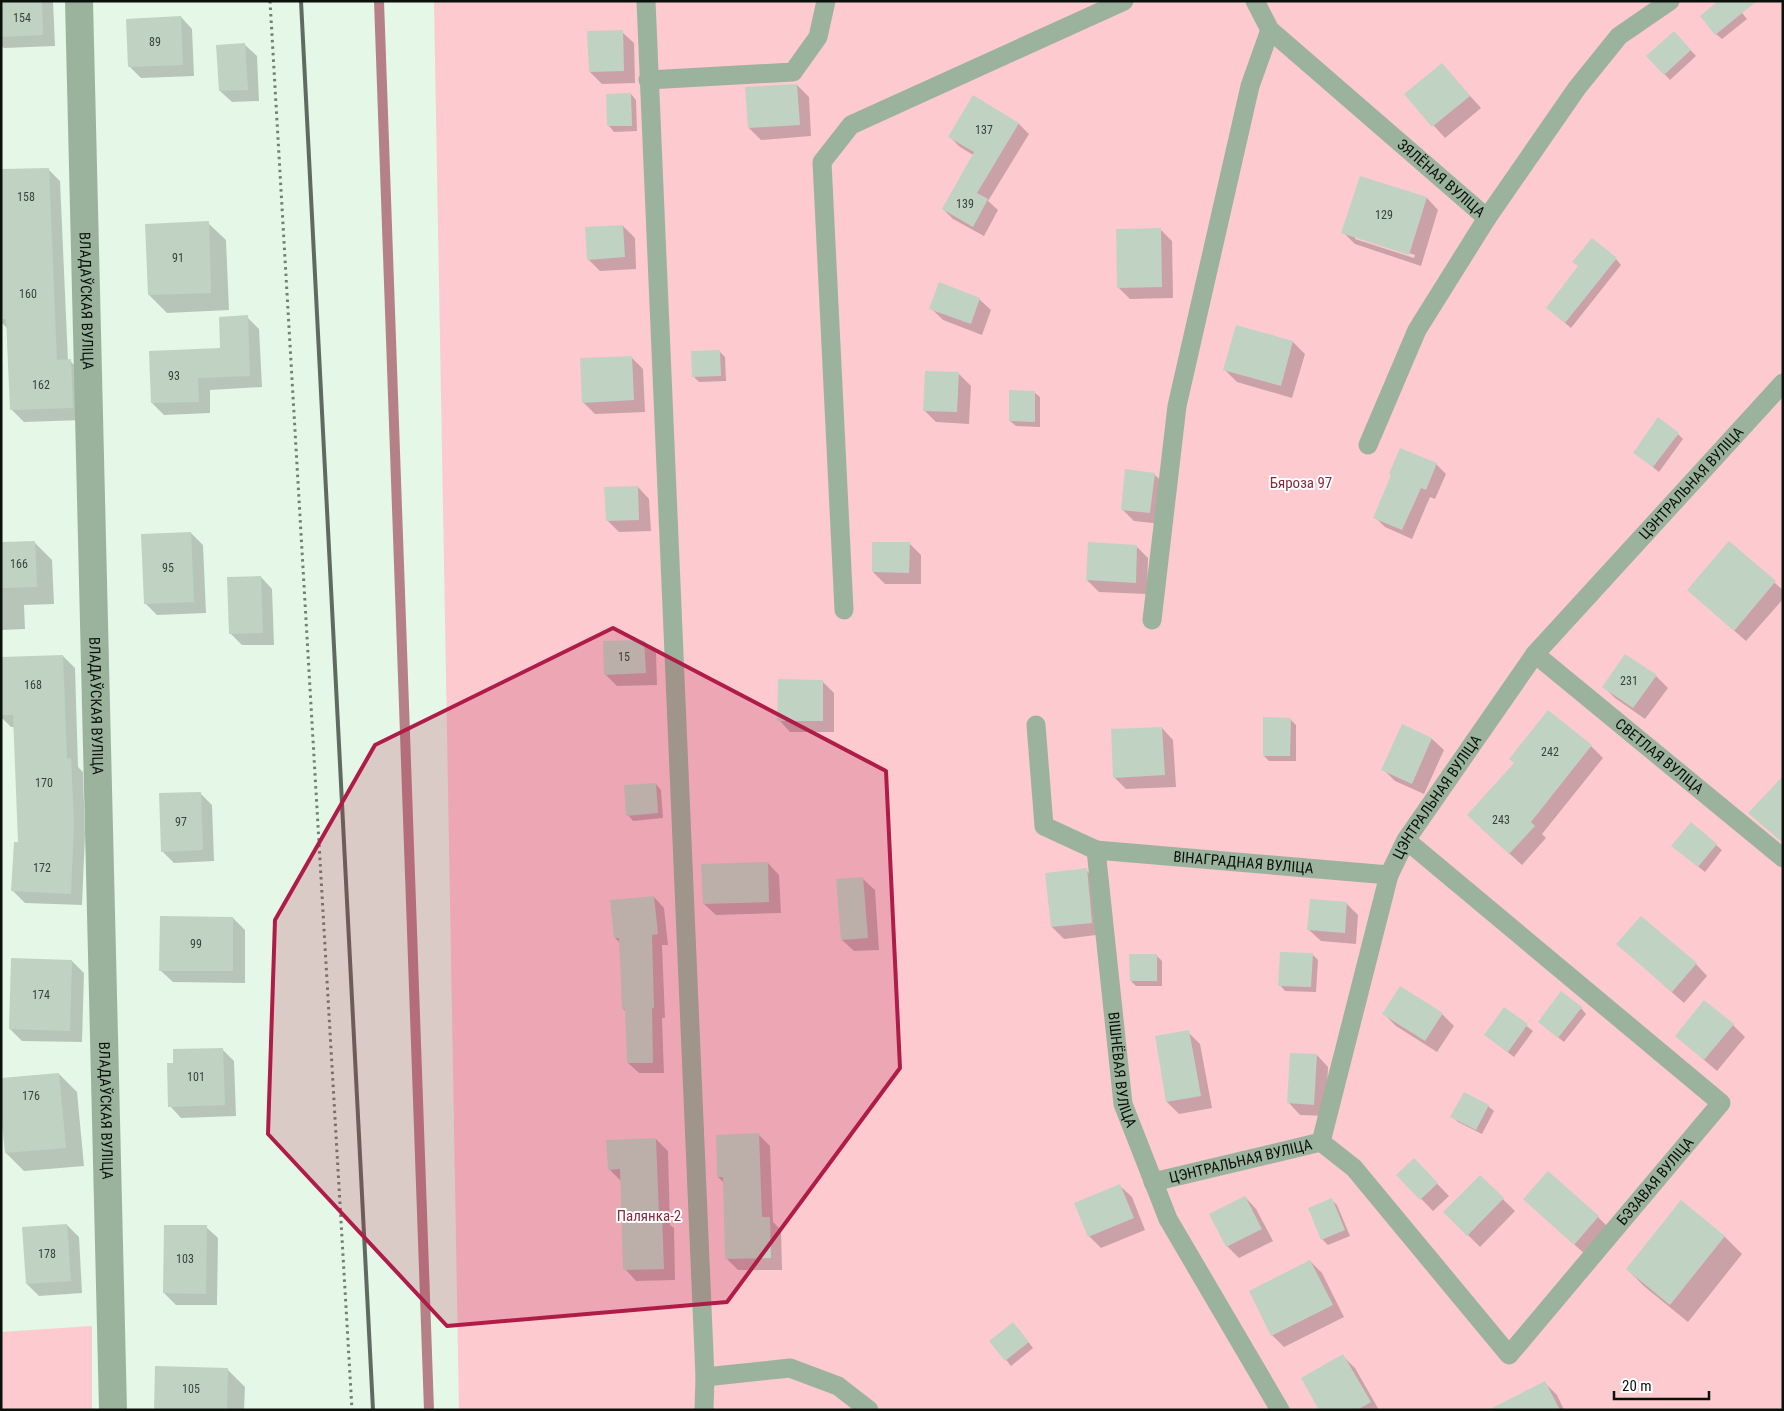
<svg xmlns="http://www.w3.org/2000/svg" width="1784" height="1411" viewBox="0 0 1784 1411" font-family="'Roboto Condensed',sans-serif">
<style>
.green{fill:#fdcad0}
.shadow{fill:#0003;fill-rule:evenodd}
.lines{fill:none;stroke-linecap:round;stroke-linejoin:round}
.stream{stroke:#b68186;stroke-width:10}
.building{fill:#c0d3c2}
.path{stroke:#737f74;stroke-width:3;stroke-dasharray:2.5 4;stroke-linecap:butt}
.lane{stroke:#9bb39d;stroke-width:19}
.street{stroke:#9bb39d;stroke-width:28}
.rail{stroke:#5f6b60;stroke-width:4}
.marked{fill:#af1c48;fill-opacity:0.2;stroke:#af1c48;stroke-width:4;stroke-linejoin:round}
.labels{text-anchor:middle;stroke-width:4;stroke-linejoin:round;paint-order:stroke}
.number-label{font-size:12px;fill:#384239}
.street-label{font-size:15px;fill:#0a110b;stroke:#fff}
.park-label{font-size:15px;fill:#842b3f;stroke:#fff}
</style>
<rect width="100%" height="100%" fill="#e5f7e6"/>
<path class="green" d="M 434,1 L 1783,1 L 1783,1410 L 459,1410 Z
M 92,1326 L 92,1410 L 1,1410 L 1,1332 Z"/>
<path class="shadow" d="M 1,1 L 53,1 L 55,46 L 4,48 L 1,46 Z
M 1732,1 L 1747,19 L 1722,39 L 1716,34 Z
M 181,17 L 192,29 L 194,76 L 141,78 L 129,66 Z
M 622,32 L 634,43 L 635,83 L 602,84 L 590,72 Z
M 1679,38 L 1696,56 L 1670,80 L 1648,56 Z
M 245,45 L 257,56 L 259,101 L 232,102 L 220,91 Z
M 1441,64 L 1481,108 L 1445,138 L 1406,95 Z
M 797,85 L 809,97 L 811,136 L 761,140 L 749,128 Z
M 631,94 L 636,100 L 637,131 L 614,132 L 609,126 Z
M 1019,124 L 1029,134 L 988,201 L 998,210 L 984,236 L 953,219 L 943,209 L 973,155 L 960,147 L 950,137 Z
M 48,169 L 60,181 L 68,361 L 70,361 L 82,372 L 84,420 L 24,422 L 12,410 L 8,329 L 1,322 L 1,170 Z
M 1427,198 L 1438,210 L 1421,266 L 1355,244 L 1343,232 ZM 1355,236 L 1415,255 L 1414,258 L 1355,239 Z
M 208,223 L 226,240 L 229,310 L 167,313 L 149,295 Z
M 623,226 L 635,238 L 636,269 L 600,271 L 588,259 Z
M 1160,229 L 1172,241 L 1173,298 L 1130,299 L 1118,287 Z
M 1616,259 L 1621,265 L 1571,328 L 1547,308 Z
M 979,299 L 991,310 L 982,335 L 943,320 L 931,308 Z
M 247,317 L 259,329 L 262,387 L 210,390 L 210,413 L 164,415 L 152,403 L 221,349 Z
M 1237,326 L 1293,342 L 1305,354 L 1292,398 L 1237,382 L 1225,370 Z
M 719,351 L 725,357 L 726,381 L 699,382 L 694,377 Z
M 631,357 L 643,369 L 645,412 L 595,414 L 583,402 Z
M 959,374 L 971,386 L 969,424 L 936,422 L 924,410 Z
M 1034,392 L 1040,397 L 1040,427 L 1016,426 L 1010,421 Z
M 1678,434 L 1683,439 L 1659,472 L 1634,452 Z
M 1436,464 L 1446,474 L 1435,499 L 1430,497 L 1412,539 L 1385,527 L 1375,517 Z
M 1154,474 L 1166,486 L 1162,524 L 1134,521 L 1122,509 Z
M 638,487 L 649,499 L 651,531 L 619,532 L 607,520 Z
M 191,533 L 203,545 L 206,613 L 157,615 L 145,603 Z
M 34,542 L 52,560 L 54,604 L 24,605 L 25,629 L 1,630 L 1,543 Z
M 909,543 L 921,555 L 921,584 L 885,584 L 873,572 Z
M 1729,543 L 1783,590 L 1783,599 L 1746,641 L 1688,590 Z
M 1136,546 L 1148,558 L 1147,594 L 1099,592 L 1087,580 Z
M 261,577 L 272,589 L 274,645 L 242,645 L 230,633 Z
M 644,641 L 656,653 L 657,685 L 617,686 L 605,674 Z
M 63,656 L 75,668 L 78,767 L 83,772 L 85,836 L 82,905 L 25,903 L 13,891 L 19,843 L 15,727 L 11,727 L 1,717 L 1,658 Z
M 1656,676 L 1668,688 L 1645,719 L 1615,698 L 1604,687 Z
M 822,681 L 834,693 L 834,732 L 790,732 L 779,720 Z
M 1290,719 L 1296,725 L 1296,761 L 1269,761 L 1264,756 Z
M 1402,725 L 1432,739 L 1444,750 L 1424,794 L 1395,781 L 1383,769 Z
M 1162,728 L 1173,740 L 1176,787 L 1126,789 L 1114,777 Z
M 1591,746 L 1603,758 L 1542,834 L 1546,838 L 1522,865 L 1480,827 Z
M 656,784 L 661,790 L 663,818 L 633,821 L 628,815 Z
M 200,793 L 212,805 L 214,861 L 174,863 L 162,851 Z
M 1716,845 L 1722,850 L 1705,872 L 1679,851 Z
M 768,863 L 779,875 L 781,913 L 716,915 L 704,904 Z
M 1086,870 L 1098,882 L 1104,934 L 1064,939 L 1052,927 Z
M 863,879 L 875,890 L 879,950 L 854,951 L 842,940 Z
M 654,897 L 664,908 L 668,945 L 662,945 L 665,1018 L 662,1018 L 664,1073 L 639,1073 L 628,1063 L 627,1012 L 623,1009 L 621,944 L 615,938 Z
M 1346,903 L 1358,915 L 1356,944 L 1321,941 L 1309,930 Z
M 233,918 L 245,930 L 245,983 L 173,982 L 161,971 Z
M 1618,944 L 1696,964 L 1707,976 L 1684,1003 Z
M 1156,955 L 1162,961 L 1162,986 L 1136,986 L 1131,981 Z
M 1313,955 L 1318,960 L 1316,992 L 1285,991 L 1280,985 Z
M 72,961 L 84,973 L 82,1042 L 22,1041 L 10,1029 Z
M 1581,1008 L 1586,1014 L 1564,1042 L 1545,1027 Z
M 1505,1009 L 1533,1031 L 1514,1057 L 1485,1035 Z
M 1384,1014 L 1442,1014 L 1454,1026 L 1437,1052 L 1396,1026 Z
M 1733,1025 L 1745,1037 L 1717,1071 L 1676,1036 Z
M 1188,1032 L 1200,1044 L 1212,1108 L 1179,1114 L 1167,1102 L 1156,1037 Z
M 222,1049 L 234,1061 L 236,1116 L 181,1118 L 170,1106 L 174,1064 Z
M 1317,1055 L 1328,1067 L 1326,1116 L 1300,1115 L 1289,1103 Z
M 59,1074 L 77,1092 L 84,1166 L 24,1171 L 6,1153 Z
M 1488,1106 L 1494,1111 L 1482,1134 L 1458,1122 L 1452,1116 Z
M 759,1135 L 770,1146 L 773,1222 L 781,1230 L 782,1270 L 738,1270 L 726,1258 L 724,1183 L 718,1177 Z
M 656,1139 L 668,1151 L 670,1225 L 674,1228 L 675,1280 L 636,1281 L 625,1269 L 621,1181 L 609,1169 Z
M 1414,1160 L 1449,1196 L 1433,1211 L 1398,1175 Z
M 1480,1177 L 1515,1211 L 1480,1247 L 1445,1212 Z
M 1120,1186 L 1132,1197 L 1145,1230 L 1101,1248 L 1089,1236 Z
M 1245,1197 L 1256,1209 L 1273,1241 L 1239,1258 L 1227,1246 L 1211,1214 Z
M 1331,1199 L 1337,1205 L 1350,1236 L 1328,1245 L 1322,1239 Z
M 1682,1202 L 1725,1237 L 1742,1254 L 1688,1322 L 1645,1287 L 1627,1269 Z
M 1537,1211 L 1598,1217 L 1610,1229 L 1586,1255 Z
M 67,1225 L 79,1237 L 82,1293 L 39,1296 L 27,1284 Z
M 206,1227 L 218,1238 L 217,1305 L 176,1305 L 164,1293 Z
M 1310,1261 L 1322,1273 L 1344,1317 L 1284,1347 L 1272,1335 Z
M 1018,1329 L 1033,1348 L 1011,1366 L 991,1341 Z
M 1343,1356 L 1355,1368 L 1379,1410 L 1320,1410 Z
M 227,1369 L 245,1387 L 244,1410 L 155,1410 Z
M 1545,1383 L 1557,1395 L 1564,1410 L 1527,1410 Z"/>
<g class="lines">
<path class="stream" d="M 379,1 L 429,1410"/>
</g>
<path class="building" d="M 1,1 L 42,1 L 43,35 L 1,37 Z
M 1718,1 L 1757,1 L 1715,35 L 1700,16 Z
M 181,16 L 183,65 L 128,67 L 126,19 Z
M 623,30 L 624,71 L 589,72 L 587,31 Z
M 1674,31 L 1691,50 L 1664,75 L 1646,56 Z
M 245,43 L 248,90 L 219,91 L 216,45 Z
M 1442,63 L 1470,96 L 1432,127 L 1404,94 Z
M 797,84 L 800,125 L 748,128 L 745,87 Z
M 631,93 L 632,126 L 607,126 L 606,94 Z
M 973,95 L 1019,123 L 977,193 L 988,199 L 973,227 L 942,209 L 974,152 L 948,137 Z
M 49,168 L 57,360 L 71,359 L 73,408 L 10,410 L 6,319 L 1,319 L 1,169 Z
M 1360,176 L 1427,197 L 1409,255 L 1341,233 Z
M 209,221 L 211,293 L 148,295 L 145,224 Z
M 623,225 L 625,257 L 587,260 L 585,227 Z
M 1161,228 L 1162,287 L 1117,288 L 1116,229 Z
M 1592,238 L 1617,258 L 1565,323 L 1546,308 L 1578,266 L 1572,262 Z
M 939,282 L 980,298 L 971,324 L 929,309 Z
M 248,315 L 250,376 L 198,378 L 199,402 L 151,403 L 149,351 L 220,348 L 219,317 Z
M 1236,325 L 1293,341 L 1281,386 L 1223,370 Z
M 720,350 L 721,376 L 692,377 L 691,351 Z
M 632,356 L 634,400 L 582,403 L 580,358 Z
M 925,371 L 959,372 L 957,412 L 923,411 Z
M 1009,390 L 1035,391 L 1035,422 L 1009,421 Z
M 1658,417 L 1679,433 L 1653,467 L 1633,453 Z
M 1400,448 L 1437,463 L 1426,490 L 1421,488 L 1402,530 L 1373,518 L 1391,475 L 1389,474 Z
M 1125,469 L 1155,473 L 1150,513 L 1121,510 Z
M 638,486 L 639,520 L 606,521 L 604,487 Z
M 191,532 L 194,602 L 144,604 L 141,534 Z
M 35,541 L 37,587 L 1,588 L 1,542 Z
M 1729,541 L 1776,581 L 1734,631 L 1687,590 Z
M 872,542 L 910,542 L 909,573 L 872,572 Z
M 1088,542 L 1137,545 L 1136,583 L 1086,580 Z
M 261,576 L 263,633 L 229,634 L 227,577 Z
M 644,640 L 646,673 L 604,675 L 603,641 Z
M 1625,654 L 1657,675 L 1633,708 L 1602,687 Z
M 63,655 L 67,759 L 71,758 L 74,823 L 71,894 L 11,891 L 14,842 L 18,842 L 13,715 L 1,715 L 1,657 Z
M 778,679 L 823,680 L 823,721 L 777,721 Z
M 1548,710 L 1592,745 L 1531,822 L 1535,826 L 1509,854 L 1467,815 L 1514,763 L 1509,759 Z
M 1263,717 L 1291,718 L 1290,756 L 1263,756 Z
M 1402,724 L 1432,738 L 1412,784 L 1381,770 Z
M 1162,727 L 1165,775 L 1113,778 L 1111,729 Z
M 1783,776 L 1783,843 L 1748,813 Z
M 656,783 L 658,813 L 626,816 L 624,785 Z
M 201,792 L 203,850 L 161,852 L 159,793 Z
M 1691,822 L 1717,844 L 1698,867 L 1671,846 Z
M 768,862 L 769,902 L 703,904 L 701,864 Z
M 1087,868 L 1092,923 L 1051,927 L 1045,873 Z
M 863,877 L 868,938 L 841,940 L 836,879 Z
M 654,896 L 658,934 L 652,935 L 654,1008 L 652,1008 L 653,1063 L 627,1063 L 625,1009 L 622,1009 L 619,938 L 614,938 L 610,900 Z
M 1310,899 L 1347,902 L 1345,933 L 1307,930 Z
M 160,916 L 233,917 L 233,971 L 159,971 Z
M 1641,916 L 1697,963 L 1672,992 L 1616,944 Z
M 1280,952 L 1313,953 L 1311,987 L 1278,986 Z
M 1129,954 L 1157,954 L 1157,981 L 1130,981 Z
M 11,958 L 72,960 L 70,1031 L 9,1029 Z
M 1400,986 L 1443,1013 L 1425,1041 L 1382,1014 Z
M 1561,991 L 1582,1007 L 1558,1038 L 1538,1022 Z
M 1704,1000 L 1734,1024 L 1704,1060 L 1675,1036 Z
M 1504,1007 L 1528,1024 L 1508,1052 L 1484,1035 Z
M 1189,1030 L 1201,1096 L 1166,1102 L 1155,1036 Z
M 223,1048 L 225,1105 L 168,1107 L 167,1063 L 173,1063 L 173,1049 Z
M 1290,1053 L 1317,1054 L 1314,1105 L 1287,1103 Z
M 59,1073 L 66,1148 L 5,1153 L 1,1114 L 1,1078 Z
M 1464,1092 L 1489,1105 L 1476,1130 L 1450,1117 Z
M 759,1133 L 762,1217 L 770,1217 L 771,1258 L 725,1259 L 723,1177 L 717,1177 L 716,1135 Z
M 656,1138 L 659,1215 L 662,1215 L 664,1269 L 623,1270 L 620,1169 L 608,1170 L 606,1140 Z
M 1414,1158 L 1438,1183 L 1420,1200 L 1396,1175 Z
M 1548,1171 L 1599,1216 L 1574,1245 L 1523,1199 Z
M 1480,1175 L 1504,1198 L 1467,1236 L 1443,1212 Z
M 1120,1184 L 1134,1218 L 1088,1237 L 1074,1203 Z
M 1245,1196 L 1262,1229 L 1226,1247 L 1209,1214 Z
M 1332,1198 L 1345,1230 L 1321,1240 L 1308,1208 Z
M 1681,1200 L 1725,1236 L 1670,1305 L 1626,1269 Z
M 67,1224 L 71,1281 L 26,1284 L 22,1227 Z
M 164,1225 L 207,1225 L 206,1294 L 163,1293 Z
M 1310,1260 L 1333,1305 L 1271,1336 L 1249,1291 Z
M 1013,1322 L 1029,1342 L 1005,1361 L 989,1341 Z
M 1343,1354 L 1371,1402 L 1357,1410 L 1319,1410 L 1301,1378 Z
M 155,1366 L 228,1368 L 227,1410 L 154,1410 Z
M 1545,1381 L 1560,1410 L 1488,1410 Z"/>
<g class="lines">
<path class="path" d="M 270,1 L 352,1410"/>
<g class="lane">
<path d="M 646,1 L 705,1377 L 704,1410"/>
<path id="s1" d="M 1255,1 L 1270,30 L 1487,218 L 1417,330 L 1368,445"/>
<path d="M 648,80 L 793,72 L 818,37 L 826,1"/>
<path d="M 1487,218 L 1577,88 L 1619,36 L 1670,1"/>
<path d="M 844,610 L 822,162 L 851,125 L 1124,1"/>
<path d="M 1152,620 L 1177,406 L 1250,86 L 1270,30"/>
<path id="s2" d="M 1535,654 L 1783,858"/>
<path id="s3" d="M 1036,725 L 1044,826 L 1096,850 L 1123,1104 L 1168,1219 L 1280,1410"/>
<path id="s4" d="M 1096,850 L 1389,875"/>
<path id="s5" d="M 1321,1142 L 1354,1168 L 1509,1355 L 1721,1103 L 1406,840"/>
<path id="s6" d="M 1153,1182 L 1321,1142 L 1389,875 L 1406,840 L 1535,654 L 1783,383"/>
<path d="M 705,1377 L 790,1368 L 838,1386 L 869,1410"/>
</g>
<path class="street" id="s7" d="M 79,1 L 113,1410"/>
<path class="rail" d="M 301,1 L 373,1410"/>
</g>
<path class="marked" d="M 613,628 L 886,771 L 900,1068 L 727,1302 L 447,1326 L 268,1134 L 275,920 L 375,745 Z"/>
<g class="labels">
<g class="number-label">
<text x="22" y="22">154</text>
<text x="155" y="46">89</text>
<text x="984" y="134">137</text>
<text x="26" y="201">158</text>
<text x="965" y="208">139</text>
<text x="1384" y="219">129</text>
<text x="178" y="262">91</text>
<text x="28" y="298">160</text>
<text x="174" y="380">93</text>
<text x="41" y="389">162</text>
<text x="19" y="568">166</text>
<text x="168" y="572">95</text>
<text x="624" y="661">15</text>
<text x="1629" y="685">231</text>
<text x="33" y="689">168</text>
<text x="1550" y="756">242</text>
<text x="44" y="787">170</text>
<text x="1501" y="824">243</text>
<text x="181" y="826">97</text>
<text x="42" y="872">172</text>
<text x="196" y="948">99</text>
<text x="41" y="999">174</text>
<text x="196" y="1081">101</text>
<text x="31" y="1100">176</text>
<text x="47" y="1258">178</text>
<text x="185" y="1263">103</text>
<text x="191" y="1393">105</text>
</g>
<g class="street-label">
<text dy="5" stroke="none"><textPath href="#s1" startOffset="259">ЗЯЛЁНАЯ ВУЛІЦА</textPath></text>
<text dy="5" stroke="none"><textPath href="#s7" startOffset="300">ВЛАДАЎСКАЯ ВУЛІЦА</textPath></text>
<text dy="5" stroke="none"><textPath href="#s6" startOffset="945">ЦЭНТРАЛЬНАЯ ВУЛІЦА</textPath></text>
<text dy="5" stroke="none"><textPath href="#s7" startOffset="705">ВЛАДАЎСКАЯ ВУЛІЦА</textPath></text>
<text dy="5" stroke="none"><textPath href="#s2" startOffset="161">СВЕТЛАЯ ВУЛІЦА</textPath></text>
<text dy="5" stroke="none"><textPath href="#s6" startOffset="540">ЦЭНТРАЛЬНАЯ ВУЛІЦА</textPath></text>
<text dy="5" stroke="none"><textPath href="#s4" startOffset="148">ВІНАГРАДНАЯ ВУЛІЦА</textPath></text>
<text dy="5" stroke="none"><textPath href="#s3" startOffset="380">ВІШНЁВАЯ ВУЛІЦА</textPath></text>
<text dy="5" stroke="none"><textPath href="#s7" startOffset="1110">ВЛАДАЎСКАЯ ВУЛІЦА</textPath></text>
<text dy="5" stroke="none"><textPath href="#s6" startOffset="90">ЦЭНТРАЛЬНАЯ ВУЛІЦА</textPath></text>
<text dy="5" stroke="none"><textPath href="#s5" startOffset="512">БЭЗАВАЯ ВУЛІЦА</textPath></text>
</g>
<g class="park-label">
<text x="1301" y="488">Бяроза 97</text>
<text x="649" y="1221">Палянка-2</text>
</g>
</g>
<rect width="1784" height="1411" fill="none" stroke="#0a110b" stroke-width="5"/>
<path d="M1614 1391v8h95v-8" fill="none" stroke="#0a110b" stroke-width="2.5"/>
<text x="1622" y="1391" font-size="15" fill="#0a110b" stroke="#ffffff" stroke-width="4" paint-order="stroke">20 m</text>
</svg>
